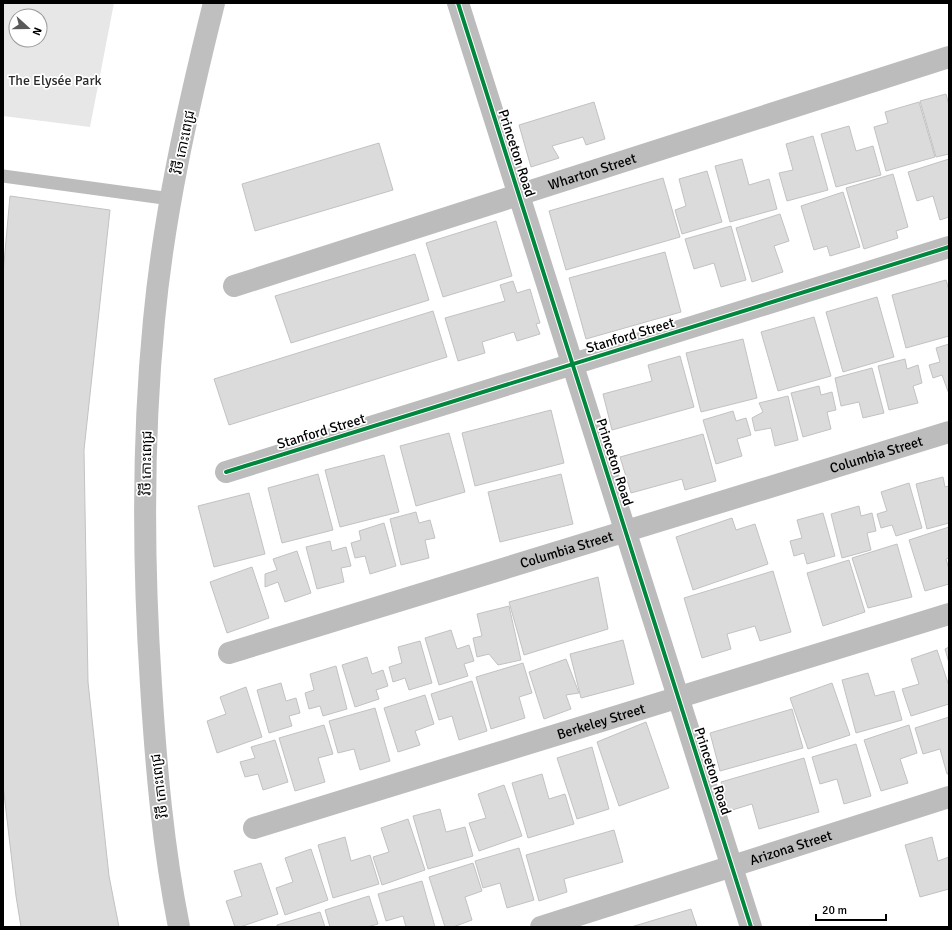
<svg xmlns="http://www.w3.org/2000/svg" width="952" height="930" viewBox="0 0 952 930" font-family="Signika,'Noto Sans Khmer',sans-serif">
<style>
.green{fill:#e7e7e7;fill-rule:evenodd}
.building{fill:#dbdbdb;stroke:#c2c2c2}
.lines{fill:none;stroke-linecap:round;stroke-linejoin:round}
.lane{stroke:#bcbcbc;stroke-width:13}
.street{stroke:#bcbcbc;stroke-width:22}
.secondary{stroke:#bfbfbf;stroke-width:22}
.cycleway-casing{stroke:#fff;stroke-width:6}
.cycleway{stroke:#00873e;stroke-width:4}
.labels{text-anchor:middle;stroke-width:3.5;stroke-linejoin:round;paint-order:stroke}
.park-label{font-size:14px;fill:#2b2b2b;stroke:#fff}
.street-label{font-size:14px;fill:#000;stroke:#fff}
</style>
<rect width="100%" height="100%" fill="#fff"/>
<path class="green" d="M 3,3 L 114,3 L 90,127 L 3,116 ZM 16,16 L 40,16 L 40,40 L 16,40 Z"/>
<path class="building" d="M 946,94 L 949,105 L 949,154 L 936,157 L 920,101 Z
M 594,102 L 605,139 L 586,145 L 583,137 L 552,146 L 559,158 L 531,167 L 519,125 Z
M 919,102 L 935,157 L 886,171 L 874,127 L 888,123 L 885,112 Z
M 849,126 L 856,151 L 873,146 L 881,175 L 836,187 L 821,134 Z
M 813,136 L 828,190 L 787,201 L 779,173 L 793,170 L 786,144 Z
M 379,143 L 393,190 L 255,231 L 242,184 Z
M 742,159 L 749,185 L 769,179 L 777,209 L 730,222 L 715,166 Z
M 949,159 L 949,217 L 940,220 L 933,196 L 917,201 L 908,172 Z
M 707,171 L 722,222 L 682,234 L 675,210 L 686,206 L 679,179 Z
M 893,174 L 908,227 L 896,231 L 898,238 L 864,249 L 846,188 Z
M 663,178 L 680,237 L 566,270 L 549,211 Z
M 843,192 L 860,247 L 830,256 L 827,246 L 814,250 L 801,206 Z
M 10,196 L 110,210 L 84,450 L 88,682 L 109,876 L 119,927 L 21,927 L 16,896 L 3,785 L 3,274 Z
M 780,214 L 789,241 L 774,246 L 783,272 L 752,282 L 736,228 Z
M 496,221 L 512,276 L 443,297 L 426,243 Z
M 731,226 L 746,280 L 721,287 L 714,263 L 694,269 L 685,239 Z
M 665,252 L 681,312 L 586,339 L 569,278 Z
M 415,254 L 429,300 L 291,343 L 275,296 Z
M 946,280 L 949,290 L 949,336 L 906,348 L 892,295 Z
M 513,281 L 517,293 L 530,289 L 540,323 L 536,324 L 540,334 L 517,341 L 514,332 L 482,342 L 485,353 L 458,361 L 445,318 L 505,301 L 500,285 Z
M 877,297 L 894,357 L 843,372 L 826,312 Z
M 433,311 L 447,357 L 229,425 L 214,379 Z
M 814,317 L 831,376 L 778,391 L 761,332 Z
M 743,339 L 757,398 L 701,412 L 686,353 Z
M 949,344 L 949,394 L 942,375 L 933,378 L 929,365 L 940,362 L 936,348 Z
M 680,356 L 694,407 L 612,430 L 603,394 L 652,381 L 648,365 Z
M 905,359 L 907,369 L 918,365 L 922,383 L 913,386 L 918,403 L 889,410 L 878,366 Z
M 872,368 L 884,413 L 863,418 L 859,402 L 841,406 L 835,378 Z
M 819,386 L 821,395 L 832,392 L 836,410 L 827,412 L 831,429 L 803,437 L 791,393 Z
M 788,396 L 798,440 L 775,446 L 771,428 L 755,431 L 752,418 L 763,412 L 759,403 Z
M 551,410 L 564,463 L 475,486 L 462,433 Z
M 733,411 L 736,421 L 746,418 L 751,435 L 737,439 L 742,456 L 716,464 L 703,420 Z
M 449,433 L 465,492 L 416,506 L 400,446 Z
M 703,434 L 716,481 L 685,490 L 682,479 L 631,493 L 620,457 Z
M 384,455 L 399,512 L 340,527 L 325,470 Z
M 318,474 L 333,530 L 282,543 L 268,488 Z
M 561,474 L 573,524 L 500,542 L 488,492 Z
M 943,477 L 945,487 L 949,486 L 949,523 L 927,529 L 916,484 Z
M 909,483 L 922,528 L 896,536 L 892,525 L 881,528 L 877,514 L 887,511 L 881,492 Z
M 249,493 L 265,554 L 214,567 L 198,506 Z
M 859,506 L 861,516 L 872,513 L 876,531 L 867,533 L 871,550 L 842,558 L 831,514 Z
M 416,512 L 419,523 L 430,520 L 435,538 L 425,540 L 429,558 L 401,565 L 390,519 Z
M 823,513 L 835,556 L 807,564 L 804,553 L 794,556 L 790,541 L 802,538 L 797,520 Z
M 732,518 L 736,530 L 755,524 L 768,564 L 693,590 L 676,537 Z
M 384,523 L 396,566 L 370,574 L 365,556 L 355,558 L 351,543 L 361,540 L 359,531 Z
M 949,527 L 949,558 L 946,559 L 949,569 L 949,584 L 925,591 L 909,540 Z
M 330,541 L 332,551 L 346,547 L 351,566 L 341,568 L 344,582 L 317,589 L 306,547 Z
M 897,544 L 912,597 L 868,608 L 852,558 Z
M 297,551 L 311,593 L 285,602 L 278,582 L 265,587 L 265,574 L 277,570 L 273,559 Z
M 849,560 L 865,612 L 823,626 L 807,573 Z
M 252,567 L 269,618 L 227,633 L 210,582 Z
M 773,571 L 791,632 L 760,641 L 755,626 L 727,634 L 731,649 L 702,658 L 684,598 Z
M 598,577 L 608,629 L 524,655 L 509,602 Z
M 509,606 L 521,660 L 498,665 L 489,654 L 477,657 L 473,638 L 482,636 L 477,614 Z
M 451,630 L 457,649 L 469,645 L 474,661 L 464,664 L 468,676 L 439,685 L 425,638 Z
M 623,640 L 634,684 L 581,698 L 570,654 Z
M 420,641 L 432,683 L 409,690 L 405,678 L 393,682 L 389,667 L 402,663 L 398,647 Z
M 949,647 L 949,663 L 945,649 Z
M 937,650 L 949,686 L 949,704 L 911,716 L 902,689 L 919,684 L 911,659 Z
M 367,657 L 372,674 L 383,670 L 388,686 L 376,690 L 379,699 L 355,707 L 342,665 Z
M 566,659 L 579,693 L 566,695 L 571,709 L 544,719 L 529,672 Z
M 523,663 L 532,693 L 519,697 L 525,718 L 491,729 L 476,677 Z
M 336,666 L 347,709 L 323,716 L 320,706 L 309,709 L 305,693 L 314,690 L 310,674 Z
M 868,673 L 875,696 L 894,691 L 902,720 L 856,733 L 842,680 Z
M 472,681 L 487,731 L 459,740 L 452,716 L 439,720 L 431,694 Z
M 281,683 L 286,701 L 296,698 L 300,713 L 289,716 L 292,726 L 269,733 L 257,690 Z
M 832,683 L 850,735 L 808,749 L 790,698 Z
M 246,687 L 262,737 L 217,753 L 207,721 L 226,714 L 220,697 Z
M 425,695 L 434,724 L 415,731 L 420,745 L 398,752 L 384,708 Z
M 375,708 L 390,761 L 360,770 L 354,749 L 338,753 L 329,721 Z
M 792,709 L 803,748 L 720,771 L 710,733 Z
M 949,717 L 949,774 L 947,774 L 940,749 L 923,754 L 915,728 Z
M 646,722 L 669,788 L 619,806 L 597,742 Z
M 324,725 L 333,754 L 318,758 L 325,782 L 295,791 L 279,738 Z
M 909,725 L 917,753 L 900,759 L 908,783 L 881,791 L 864,740 Z
M 275,740 L 288,782 L 263,790 L 258,774 L 245,777 L 240,762 L 255,758 L 251,747 Z
M 856,744 L 871,796 L 844,804 L 837,779 L 820,784 L 812,757 Z
M 592,747 L 609,809 L 577,819 L 557,758 Z
M 804,758 L 819,812 L 759,829 L 752,804 L 729,811 L 721,782 Z
M 542,774 L 549,799 L 565,794 L 574,824 L 528,838 L 512,783 Z
M 504,785 L 522,836 L 479,851 L 469,823 L 486,818 L 478,794 Z
M 440,809 L 446,832 L 465,827 L 473,856 L 428,869 L 413,816 Z
M 408,819 L 425,870 L 382,885 L 373,857 L 389,852 L 381,828 Z
M 614,830 L 623,862 L 564,879 L 567,892 L 539,901 L 526,855 Z
M 345,837 L 351,861 L 370,855 L 379,884 L 333,898 L 318,845 Z
M 932,837 L 938,861 L 949,857 L 949,889 L 920,897 L 905,845 Z
M 519,848 L 534,900 L 507,908 L 500,883 L 483,888 L 475,861 Z
M 311,849 L 328,900 L 285,915 L 276,888 L 293,882 L 285,858 Z
M 261,863 L 278,914 L 240,927 L 235,927 L 226,901 L 242,896 L 234,871 Z
M 473,863 L 482,891 L 465,897 L 472,920 L 453,927 L 445,927 L 429,877 Z
M 422,881 L 435,927 L 406,927 L 403,916 L 386,921 L 378,894 Z
M 369,896 L 378,924 L 367,927 L 330,927 L 325,910 Z
M 691,909 L 697,927 L 631,927 Z
M 320,912 L 325,927 L 277,927 L 277,925 Z"/>
<g class="lines">
<path class="lane" d="M 3,176 L 171,199"/>
<g class="street">
<path d="M 458,3 L 751,927"/>
<path id="s1" d="M 234,286 L 949,57"/>
<path d="M 226,472 L 949,247"/>
<path id="s2" d="M 229,653 L 949,432"/>
<path id="s3" d="M 254,828 L 949,614"/>
<path id="s4" d="M 541,927 L 949,797"/>
</g>
<path class="secondary" d="M 179,927 C 163,847 156,766 151,685 C 143,563 142,442 154,320 C 164,213 188,107 214,3"/>
<defs>
<path id="cycleway" d="M 458,3 L 751,927
M 226,472 L 949,247"/>
</defs>
<use href="#cycleway" class="cycleway-casing"/>
<use href="#cycleway" class="cycleway"/>
</g>
<g class="labels">
<g class="park-label">
<text x="55" y="85">The Elysée Park</text>
</g>
<g class="street-label">
<text transform="translate(183 142) rotate(-78)" y="5">វិថី កោះពេជ្រ</text>
<text transform="translate(517 153) rotate(72)" y="5">Princeton Road</text>
<text dy="5" stroke="none"><textPath href="#s1" startOffset="376">Wharton Street</textPath></text>
<text transform="translate(630 335) rotate(-17)" y="5">Stanford Street</text>
<text transform="translate(321 431) rotate(-17)" y="5">Stanford Street</text>
<text dy="5" stroke="none"><textPath href="#s2" startOffset="677">Columbia Street</textPath></text>
<text transform="translate(615 462) rotate(72)" y="5">Princeton Road</text>
<text transform="translate(146 463) rotate(-89)" y="5">វិថី កោះពេជ្រ</text>
<text dy="5" stroke="none"><textPath href="#s2" startOffset="353">Columbia Street</textPath></text>
<text dy="5" stroke="none"><textPath href="#s3" startOffset="363">Berkeley Street</textPath></text>
<text transform="translate(713 771) rotate(72)" y="5">Princeton Road</text>
<text transform="translate(159 786) rotate(-97)" y="5">វិថី កោះពេជ្រ</text>
<text dy="5" stroke="none"><textPath href="#s4" startOffset="262">Arizona Street</textPath></text>
</g>
</g>
<rect width="952" height="930" fill="none" stroke="#000000" stroke-width="8"/>
<g transform="translate(28 28) rotate(111)"><circle r="19" fill="#ffffff" stroke="#999999"/>
<path d="M0-3L7 15L0 10L-7 15Z" fill="#595959"/>
<text y="-6" font-size="11" font-weight="bold" text-anchor="middle" fill="#000000">N</text>
</g>
<path d="M816 914v6h70v-6" fill="none" stroke="#000000" stroke-width="2"/>
<text x="822" y="914" font-size="12" fill="#000000" stroke="#ffffff" stroke-width="3" paint-order="stroke">20 m</text>
</svg>
